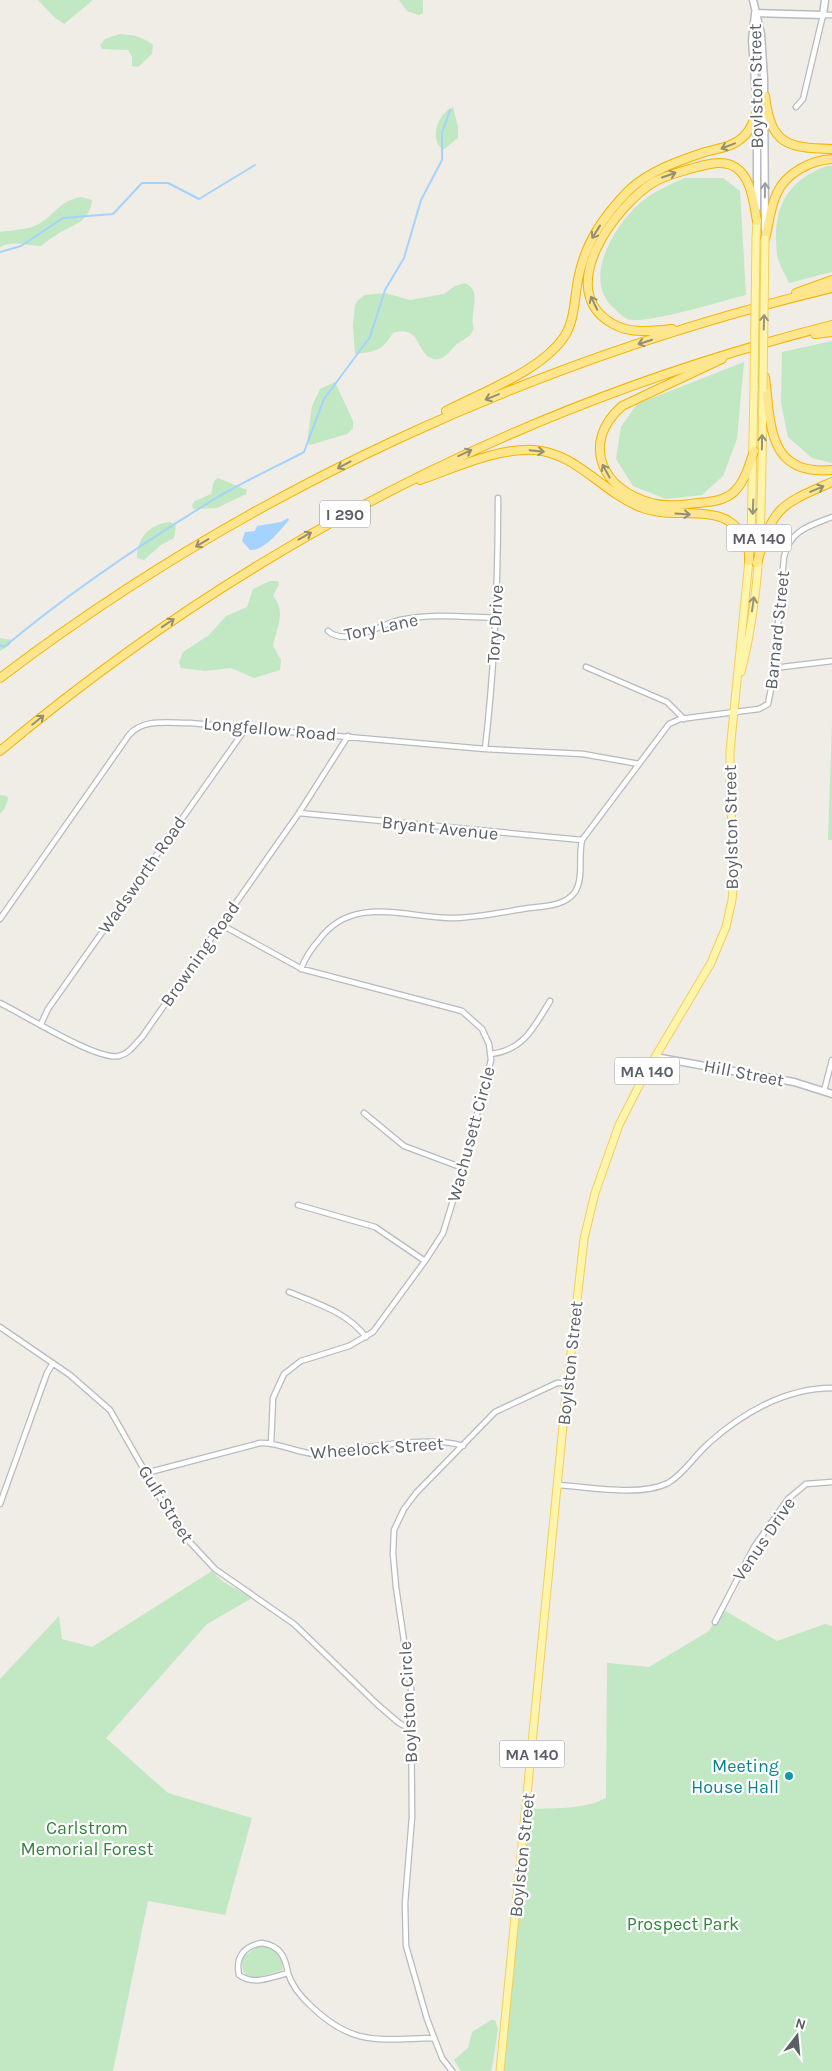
<svg xmlns="http://www.w3.org/2000/svg" width="832" height="2071" viewBox="0 0 832 2071" font-family="Karla,sans-serif">
<style>
.green{fill:#c1e7c3}
.water{fill:#a5d3ff}
.lines{fill:none;stroke-linecap:round;stroke-linejoin:round}
.stream{stroke:#a5d3ff;stroke-width:2}
.street-casing{stroke:#b7babf;stroke-width:7}
.secondary-casing{stroke:#b8bbc1;stroke-width:9}
.primary-casing{stroke:#f2cf5b;stroke-width:9}
.highway-casing{stroke:#f4b400;stroke-width:10}
.street{stroke:#fff;stroke-width:4.5}
.secondary{stroke:#fff;stroke-width:6}
.primary{stroke:#fff5aa;stroke-width:7}
.highway{stroke:#fde68e;stroke-width:8}
.primary-bridge-casing{stroke:#f2cf5b;stroke-width:9;stroke-linecap:butt}
.primary-bridge{stroke:#fff5aa;stroke-width:7}
.oneway{stroke:#948f73}
.oneway2{stroke:#9da0a3}
.oneway3{stroke:#95947d}
.culture-dot{fill:#0f9aa8;stroke:#fff;stroke-width:2}
.labels{text-anchor:middle;stroke-width:4.5;stroke-linejoin:round;paint-order:stroke}
.shield{fill:#fff;stroke:#8d9093;stroke-width:1}
.shield-label{font-size:16px;font-weight:bold;fill:#5c6065}
.street-label{font-size:18px;fill:#5c6065;stroke:#fff}
.culture-label{font-size:18px;fill:#0d838f;stroke:#fff;text-anchor:end}
.park-label{font-size:18px;fill:#34843d;stroke:#fff}
</style>
<rect width="100%" height="100%" fill="#efede5"/>
<path class="green" d="M 38,0 L 93,0 L 64,24 L 53,16 Z
M 399,0 L 423,0 L 423,13 L 419,15 L 407,11 Z
M 120,34 C 134,35 143,37 153,45 L 152,54 L 138,67 L 132,66 L 132,57 L 128,50 L 102,49 L 100,45 L 105,39 Z
M 453,107 L 458,127 L 458,138 L 443,150 C 429,139 437,114 453,107 Z
M 827,166 L 832,166 L 832,272 L 789,283 C 785,274 778,263 777,254 C 772,210 785,181 827,166 Z
M 685,178 L 723,178 L 740,191 L 746,295 C 725,300 642,326 627,319 C 623,317 618,312 615,309 C 581,281 613,227 639,204 C 653,192 668,185 685,178 Z
M 81,197 L 92,200 C 90,221 75,224 61,232 C 54,236 47,241 41,246 C 26,246 14,240 0,247 L 0,232 C 14,230 30,230 42,222 C 57,212 60,201 81,197 Z
M 465,283 C 484,292 468,313 474,328 C 471,337 464,339 457,344 C 452,348 446,358 439,359 C 415,362 424,323 393,333 C 381,352 376,351 355,354 L 353,325 L 355,305 L 358,300 L 365,295 L 385,293 L 410,300 L 444,294 L 455,286 Z
M 832,341 L 832,463 L 812,458 L 788,437 L 781,403 L 782,352 Z
M 744,362 L 737,439 L 723,476 L 702,495 L 666,499 L 633,486 L 616,459 L 621,427 L 637,404 Z
M 335,382 L 353,421 L 353,428 L 347,434 L 310,445 L 307,443 L 312,406 L 320,389 Z
M 218,478 L 247,490 L 246,494 L 217,508 L 193,509 L 192,505 L 195,501 L 211,494 L 214,481 Z
M 170,522 L 176,526 L 174,538 L 161,545 L 144,560 L 137,558 C 137,537 150,524 170,522 Z
M 270,581 L 278,581 L 279,584 L 273,596 C 287,612 276,629 273,646 L 281,660 L 280,670 L 254,678 L 231,668 L 205,671 L 181,668 L 179,662 L 183,652 L 209,635 L 226,616 L 247,607 L 253,589 Z
M 0,638 L 12,640 L 10,645 L 0,651 Z
M 832,723 L 832,840 L 828,840 Z
M 0,795 L 7,796 L 8,799 L 5,808 L 0,814 Z
M 212,1571 L 222,1581 L 252,1598 L 207,1624 L 106,1738 L 168,1793 L 252,1818 L 225,1915 L 148,1901 L 113,2071 L 0,2071 L 0,1679 L 59,1616 L 62,1639 L 92,1647 Z
M 722,1609 L 777,1641 L 825,1624 L 832,1626 L 832,2071 L 500,2071 L 526,1809 C 552,1808 583,1810 606,1798 L 607,1663 L 649,1667 L 709,1631 Z
M 258,1946 C 271,1946 287,1954 282,1970 L 252,1979 C 242,1974 241,1967 243,1957 Z
M 491,2020 L 495,2020 L 498,2029 L 492,2068 L 491,2071 L 461,2071 L 454,2060 L 468,2048 L 472,2032 Z"/>
<path class="water" d="M 288,518 L 289,520 C 280,530 265,551 250,550 L 242,541 L 245,532 L 255,531 L 257,526 L 281,522 Z"/>
<g class="lines">
<path class="stream" d="M 0,252 L 21,246 L 63,218 L 113,214 L 142,183 L 168,183 L 199,199 L 255,165
M 0,645 L 4,647 C 69,593 141,544 213,500 C 242,482 274,468 304,452 L 324,399 L 370,337 L 385,290 L 404,258 L 421,200 L 442,160 L 442,133 L 450,110"/>
<defs>
<path id="street" d="M 796,107 L 803,99 L 823,15 L 832,15
M 328,631 C 346,647 380,625 400,620 C 431,613 465,617 496,618
M 586,667 L 667,702 L 684,719
M 774,668 L 832,661
M 485,749 C 495,665 498,582 498,498
M 299,813 L 582,840
M 0,919 L 129,735 C 143,718 169,723 190,723 L 485,749 L 583,754 L 639,764
M 220,924 L 302,969 L 462,1011 L 482,1029 L 489,1044 L 491,1060 L 463,1168 L 443,1233 L 425,1261 L 373,1332 L 349,1346 L 301,1361 L 284,1374 L 273,1398 L 271,1444
M 301,969 C 305,958 311,949 319,940 C 352,895 403,917 450,918 C 476,918 503,912 529,908 C 545,906 565,906 575,892 C 584,878 578,857 582,840 L 669,724 L 680,719 L 759,709 L 768,704 L 773,679 L 784,557 C 790,530 809,526 832,517
M 0,1003 C 23,1014 97,1061 119,1056 C 129,1054 135,1044 142,1037 L 299,813 L 348,736
M 41,1024 L 48,1009 L 246,728
M 491,1054 C 524,1050 534,1027 550,1001
M 824,1091 L 832,1060
M 364,1113 L 404,1146 L 463,1168
M 298,1205 L 375,1227 L 425,1261
M 289,1292 C 318,1304 347,1312 366,1337
M 0,1327 L 70,1375 L 110,1410 L 171,1517 L 187,1539 L 215,1569 L 294,1624 L 378,1705 L 399,1723 L 412,1730
M 146,1473 L 260,1443 C 279,1442 296,1453 315,1454 C 352,1450 431,1434 463,1446
M 558,1485 C 589,1487 640,1497 668,1483 C 684,1474 695,1455 709,1443 C 742,1413 786,1388 832,1388
M 0,1504 L 47,1373 L 53,1363
M 715,1622 L 754,1547 L 788,1499 L 806,1484 L 832,1482
M 262,1943 C 280,1946 285,1956 288,1973 C 271,1977 254,1986 239,1975 C 235,1956 245,1946 262,1943 Z
M 288,1973 C 292,1987 301,1997 312,2007 C 354,2047 380,2039 434,2038
M 452,2071 L 442,2058 L 427,2019 L 406,1946 L 405,1903 L 412,1817 L 411,1688 L 396,1587 L 393,1554 L 394,1530 L 404,1509 L 416,1493 L 495,1412 L 557,1383 L 568,1383"/>
<path id="secondary" d="M 753,0 L 761,34 L 764,79 L 765,230
M 755,13 L 823,15 L 825,0
M 755,14 L 752,40 L 757,110 L 757,208
M 655,1057 L 794,1082 L 832,1094"/>
<path id="primary" d="M 756,239 L 757,221
M 741,672 C 765,580 761,482 763,389
M 500,2071 L 565,1405 L 584,1239 L 595,1193 L 619,1125 L 645,1074 L 711,963 L 726,927 L 732,900 L 735,867 L 730,795 L 730,751 L 751,540 L 754,388"/>
<path id="highway" d="M 765,96 C 771,144 786,148 832,149
M 765,239 C 769,224 770,207 777,193 C 786,173 811,160 832,159
M 796,293 L 832,280
M 672,329 C 653,331 630,334 613,324 C 552,290 616,205 654,182 C 666,175 680,172 693,168 C 709,164 727,158 740,171 C 752,183 754,205 757,221
M 815,334 L 832,332
M 722,359 L 622,406 C 580,443 602,491 652,503 C 667,507 682,505 698,503 C 710,502 724,501 734,492 C 745,481 749,466 754,451
M 765,377 C 771,424 767,476 832,470
M 446,411 C 482,392 541,371 564,337 C 576,319 574,295 579,275 C 586,241 605,215 628,191 C 649,171 678,161 705,152 C 719,148 733,147 743,137 C 751,130 754,120 757,110
M 420,480 C 455,468 496,448 534,450 C 577,453 602,492 640,507 C 666,518 705,508 727,520 C 743,530 750,542 749,561
M 757,563 C 773,506 780,505 832,482
M 0,678 C 246,491 532,360 832,288
M 0,751 C 245,546 522,403 832,325"/>
</defs>
<use href="#street" class="street-casing"/>
<use href="#secondary" class="secondary-casing"/>
<use href="#primary" class="primary-casing"/>
<use href="#highway" class="highway-casing"/>
<use href="#street" class="street"/>
<use href="#secondary" class="secondary"/>
<use href="#primary" class="primary"/>
<use href="#highway" class="highway"/>
<defs>
<path id="primary-bridge" d="M 754,388 L 756,239
M 763,389 L 765,239"/>
</defs>
<use href="#primary-bridge" class="primary-bridge-casing"/>
<use href="#primary-bridge" class="primary-bridge"/>
</g>
<defs><path id="oneway-shaft" d="M-6 0H5M1.5-3L5.5 0L1.5 3" fill="none" stroke-width="1.6" stroke-linecap="round" stroke-linejoin="round" transform="scale(1.25)"/></defs>
<g class="oneway">
<use href="#oneway-shaft" transform="translate(728 146) rotate(159)"/>
<use href="#oneway-shaft" transform="translate(669 175) rotate(-19)"/>
<use href="#oneway-shaft" transform="translate(596 232) rotate(122)"/>
<use href="#oneway-shaft" transform="translate(594 303) rotate(-116)"/>
<use href="#oneway-shaft" transform="translate(645 342) rotate(162)"/>
<use href="#oneway-shaft" transform="translate(492 397) rotate(158)"/>
<use href="#oneway-shaft" transform="translate(537 451) rotate(6)"/>
<use href="#oneway-shaft" transform="translate(465 453) rotate(-25)"/>
<use href="#oneway-shaft" transform="translate(344 465) rotate(152)"/>
<use href="#oneway-shaft" transform="translate(606 471) rotate(-119)"/>
<use href="#oneway-shaft" transform="translate(817 489) rotate(-23)"/>
<use href="#oneway-shaft" transform="translate(683 514) rotate(4)"/>
<use href="#oneway-shaft" transform="translate(305 536) rotate(-29)"/>
<use href="#oneway-shaft" transform="translate(202 543) rotate(149)"/>
<use href="#oneway-shaft" transform="translate(168 623) rotate(-34)"/>
<use href="#oneway-shaft" transform="translate(38 720) rotate(-39)"/>
</g>
<use class="oneway2" href="#oneway-shaft" transform="translate(765 190) rotate(-89)"/>
<g class="oneway3">
<use href="#oneway-shaft" transform="translate(764 322) rotate(-88)"/>
<use href="#oneway-shaft" transform="translate(762 442) rotate(-89)"/>
<use href="#oneway-shaft" transform="translate(753 507) rotate(92)"/>
<use href="#oneway-shaft" transform="translate(753 604) rotate(-82)"/>
</g>
<circle class="culture-dot" cx="789" cy="1776" r="5"/>
<g class="labels">
<g class="shield">
<rect x="320" y="500.5" width="50" height="27" rx="4"/>
<rect x="726.5" y="524.5" width="65" height="27" rx="4"/>
<rect x="614.5" y="1057.5" width="65" height="27" rx="4"/>
<rect x="499.5" y="1740.5" width="65" height="27" rx="4"/>
</g>
<g class="shield-label">
<text x="345" y="520">I 290</text>
<text x="759" y="544">MA 140</text>
<text x="647" y="1077">MA 140</text>
<text x="532" y="1760">MA 140</text>
</g>
<g class="street-label">
<text transform="translate(756 86) rotate(-91)" y="6">Boylston Street</text>
<text transform="translate(495 624) rotate(-87)" y="6">Tory Drive</text>
<text transform="translate(381 627) rotate(-12)" y="6">Tory Lane</text>
<text transform="translate(777 630) rotate(-84)" y="6">Barnard Street</text>
<text transform="translate(270 729) rotate(5)" y="6">Longfellow Road</text>
<text transform="translate(731 827) rotate(-91)" y="6">Boylston Street</text>
<text transform="translate(440 828) rotate(6)" y="6">Bryant Avenue</text>
<text transform="translate(142 875) rotate(-55)" y="6">Wadsworth Road</text>
<text transform="translate(200 954) rotate(-55)" y="6">Browning Road</text>
<text transform="translate(744 1073) rotate(11)" y="6">Hill Street</text>
<text transform="translate(471 1134) rotate(-75)" y="6">Wachusett Circle</text>
<text transform="translate(570 1363) rotate(-84)" y="6">Boylston Street</text>
<text transform="translate(377 1448) rotate(-4)" y="6">Wheelock Street</text>
<text transform="translate(166 1504) rotate(58)" y="6">Gulf Street</text>
<text transform="translate(764 1539) rotate(-56)" y="6">Venus Drive</text>
<text transform="translate(408 1702) rotate(-93)" y="6">Boylston Circle</text>
<text transform="translate(522 1855) rotate(-84)" y="6">Boylston Street</text>
</g>
<g class="culture-label">
<text x="779" y="1772">Meeting<tspan x="779" dy="21">House Hall</tspan></text>
</g>
<g class="park-label">
<text x="87" y="1834">Carlstrom<tspan x="87" dy="21">Memorial Forest</tspan></text>
<text x="683" y="1930">Prospect Park</text>
</g>
</g>
<g transform="translate(797 2036) rotate(16)" stroke="#ffffff" stroke-width="4" paint-order="stroke">
<path d="M0-4L9 19L0 12L-9 19Z" fill="#5c6065"/>
<text y="-8" font-size="14" font-weight="bold" text-anchor="middle" fill="#5c6065">N</text>
</g>
</svg>
